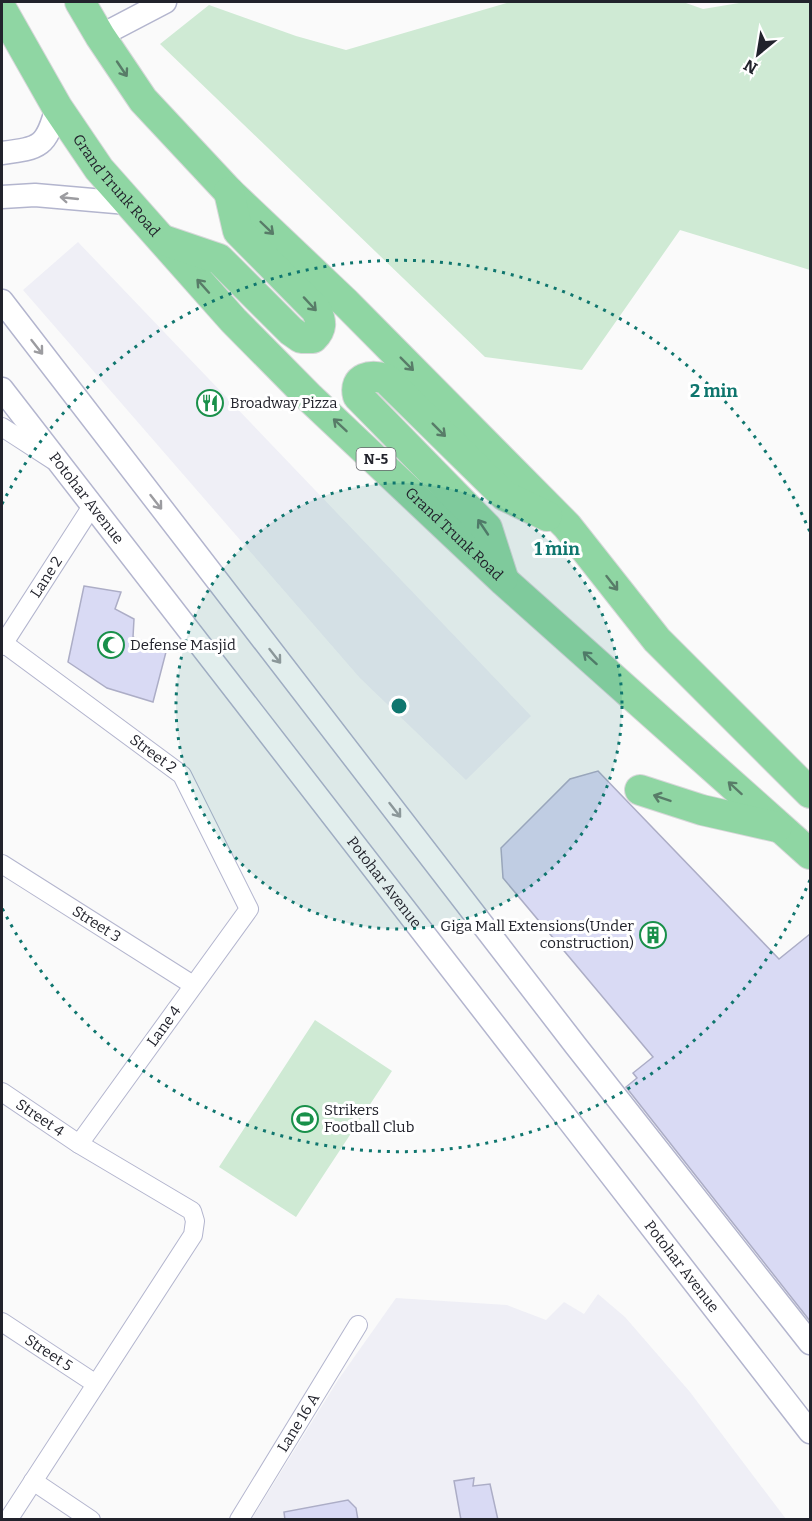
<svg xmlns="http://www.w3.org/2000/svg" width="812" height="1521" viewBox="0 0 812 1521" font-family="Bitter,serif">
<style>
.built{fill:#efeff6}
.green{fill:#cfead4}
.building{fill:#d9daf4;stroke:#acadc6;stroke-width:1.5}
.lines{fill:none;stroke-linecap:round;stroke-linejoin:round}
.minor-casing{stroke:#b3b5ce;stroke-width:20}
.tertiary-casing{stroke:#b3b5ce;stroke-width:25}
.trunk-casing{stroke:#d7d7d9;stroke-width:32}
.minor{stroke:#fff;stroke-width:18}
.tertiary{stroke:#fff;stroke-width:22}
.trunk{stroke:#8fd6a3;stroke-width:30}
.oneway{stroke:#587c68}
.oneway2{stroke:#9c9ca0}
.ring{fill:none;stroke:#0f766e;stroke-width:3;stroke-dasharray:3 6}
.labels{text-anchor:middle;stroke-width:6;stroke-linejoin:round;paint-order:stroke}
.shield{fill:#fff;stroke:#64656b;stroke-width:1.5}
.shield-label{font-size:14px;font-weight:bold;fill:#22232c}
.street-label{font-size:15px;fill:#22232c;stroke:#fff}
.poi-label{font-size:15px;fill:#22232c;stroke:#fff;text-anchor:start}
.centre{fill:#0f766e;stroke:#fff;stroke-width:3}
.ring-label{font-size:18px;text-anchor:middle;font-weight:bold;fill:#0f766e;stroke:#fff;stroke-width:6;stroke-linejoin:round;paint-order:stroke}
</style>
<rect width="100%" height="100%" fill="#fafafa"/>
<path class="built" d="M 78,242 L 531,716 L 466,780 L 360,678 L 23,290 Z
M 598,1294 L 625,1317 L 690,1392 L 786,1519 L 251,1520 L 338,1380 L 396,1298 L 507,1305 L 546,1320 L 564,1302 L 584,1314 Z"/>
<path class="green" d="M 510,2 L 683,2 L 703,9 L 745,2 L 810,2 L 810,270 L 680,230 L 582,370 L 485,357 L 160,44 L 209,5 L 296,36 L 346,50 Z
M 315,1020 L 392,1071 L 296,1217 L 219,1167 Z"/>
<path class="building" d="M 84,586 L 121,592 L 115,609 L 134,619 L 133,637 L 166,652 L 153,702 L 107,688 L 68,662 Z
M 598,771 L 779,959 L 810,934 L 810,1321 L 626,1087 L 637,1078 L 633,1073 L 653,1057 L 503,878 L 501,848 L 570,779 Z
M 474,1478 L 473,1486 L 490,1484 L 498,1520 L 461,1520 L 454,1481 Z
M 348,1500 L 356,1508 L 358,1520 L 285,1520 L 284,1512 Z"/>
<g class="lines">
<defs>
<g id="minor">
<path d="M 2,427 L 53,460"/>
<path id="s1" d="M 2,642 L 182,775 L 249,909 L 79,1144"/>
<path id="s2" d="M 2,646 L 92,506"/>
<path id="s3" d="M 2,864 L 193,985"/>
<path id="s4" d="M 2,1092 L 79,1144 L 192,1211 L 195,1221 L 193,1235 L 8,1520"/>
<path id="s5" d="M 2,1322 L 96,1384"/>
<path d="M 33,1481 L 91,1520"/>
<path id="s6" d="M 239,1520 L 358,1325"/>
</g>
<g id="tertiary">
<path d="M 100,36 L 165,2"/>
<path d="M 2,153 C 41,148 46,147 57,107"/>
<path d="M 2,197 L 35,195 L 127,203"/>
<path d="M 2,301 L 576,1046 L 810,1343"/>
<path id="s7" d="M 2,389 L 810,1432"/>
</g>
<g id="trunk">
<path d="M 80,2 L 100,36 L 143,100 L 229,192 L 346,303 L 567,526 L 657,640 L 810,793"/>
<path id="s8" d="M 2,10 L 57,107 L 99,169 L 233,320 L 310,398 L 504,581 L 810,854"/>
<path d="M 163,240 L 219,259 L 291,331 L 301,338 L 313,338 C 322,329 322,322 316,310 L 238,231 L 229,192"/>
<path d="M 503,578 L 487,528 L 358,396 C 353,377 371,374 386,379 L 505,496 L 547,516"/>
<path d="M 640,790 L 702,810 L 777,827"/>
</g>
</defs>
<use href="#minor" class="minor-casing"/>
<use href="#tertiary" class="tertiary-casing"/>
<use href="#trunk" class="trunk-casing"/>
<use href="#minor" class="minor"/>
<use href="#tertiary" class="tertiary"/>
<use href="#trunk" class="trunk"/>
</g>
<defs><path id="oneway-shaft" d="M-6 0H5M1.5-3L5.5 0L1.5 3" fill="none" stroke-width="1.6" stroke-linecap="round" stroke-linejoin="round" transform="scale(1.5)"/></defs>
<g class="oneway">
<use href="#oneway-shaft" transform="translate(122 69) rotate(56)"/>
<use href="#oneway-shaft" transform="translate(267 228) rotate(44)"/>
<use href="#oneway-shaft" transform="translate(203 286) rotate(-132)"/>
<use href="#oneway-shaft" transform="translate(310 304) rotate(47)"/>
<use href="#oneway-shaft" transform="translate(407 364) rotate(45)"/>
<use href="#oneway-shaft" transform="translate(340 425) rotate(-137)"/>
<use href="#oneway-shaft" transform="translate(439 430) rotate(45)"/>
<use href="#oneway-shaft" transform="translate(483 527) rotate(-124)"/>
<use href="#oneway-shaft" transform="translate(612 583) rotate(52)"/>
<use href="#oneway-shaft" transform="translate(590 658) rotate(-138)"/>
<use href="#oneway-shaft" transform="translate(735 788) rotate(-138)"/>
<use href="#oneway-shaft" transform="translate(662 798) rotate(-161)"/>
</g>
<g class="oneway2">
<use href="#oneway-shaft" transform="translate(69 198) rotate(-174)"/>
<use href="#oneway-shaft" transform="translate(37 347) rotate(52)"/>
<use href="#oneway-shaft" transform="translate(156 502) rotate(52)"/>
<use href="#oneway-shaft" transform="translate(275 656) rotate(52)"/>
<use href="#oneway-shaft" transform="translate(395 810) rotate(52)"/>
</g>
<circle cx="399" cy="706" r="223" fill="#0f766e" fill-opacity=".12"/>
<g class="ring">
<circle cx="399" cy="706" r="223"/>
<path d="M810 880A446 446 0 0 1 2 908M2 504A446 446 0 0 1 810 532"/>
</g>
<defs>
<symbol id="restaurant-ring" viewBox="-11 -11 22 22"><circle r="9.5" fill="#fff" stroke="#19904a" stroke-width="1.5"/><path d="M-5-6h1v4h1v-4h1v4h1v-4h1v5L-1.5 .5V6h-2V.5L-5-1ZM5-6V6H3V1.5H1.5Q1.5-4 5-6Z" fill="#19904a"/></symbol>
<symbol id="mosque-ring" viewBox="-11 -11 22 22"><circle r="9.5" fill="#fff" stroke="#19904a" stroke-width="1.5"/><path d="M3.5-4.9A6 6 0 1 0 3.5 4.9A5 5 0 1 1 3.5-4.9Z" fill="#19904a"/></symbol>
<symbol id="building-ring" viewBox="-11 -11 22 22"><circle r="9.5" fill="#fff" stroke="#19904a" stroke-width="1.5"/><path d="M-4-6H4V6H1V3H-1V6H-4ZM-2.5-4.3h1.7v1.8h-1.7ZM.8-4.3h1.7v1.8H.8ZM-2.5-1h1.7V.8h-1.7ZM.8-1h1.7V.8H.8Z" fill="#19904a"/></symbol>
<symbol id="stadium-ring" viewBox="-11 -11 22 22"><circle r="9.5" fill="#fff" stroke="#19904a" stroke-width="1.5"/><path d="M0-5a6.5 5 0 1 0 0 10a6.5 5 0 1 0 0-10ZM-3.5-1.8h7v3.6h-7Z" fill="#19904a"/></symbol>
</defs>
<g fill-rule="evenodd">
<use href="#restaurant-ring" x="195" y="388" width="30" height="30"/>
<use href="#mosque-ring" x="96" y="630" width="30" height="30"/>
<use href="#building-ring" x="638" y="920" width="30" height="30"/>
<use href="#stadium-ring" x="290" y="1104" width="30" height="30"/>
</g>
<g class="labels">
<rect class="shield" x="356.5" y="448" width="39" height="22" rx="4.5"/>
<g class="shield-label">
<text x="376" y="464">N-5</text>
</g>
<g class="street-label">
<text dy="5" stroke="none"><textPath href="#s8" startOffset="210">Grand Trunk Road</textPath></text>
<text dy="5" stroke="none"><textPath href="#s7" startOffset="138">Potohar Avenue</textPath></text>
<text dy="5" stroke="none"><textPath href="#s8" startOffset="696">Grand Trunk Road</textPath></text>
<text dy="5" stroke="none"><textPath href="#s2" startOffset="82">Lane 2</textPath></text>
<text dy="5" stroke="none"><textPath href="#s1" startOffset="188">Street 2</textPath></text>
<text dy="5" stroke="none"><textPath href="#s7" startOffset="624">Potohar Avenue</textPath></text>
<text dy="5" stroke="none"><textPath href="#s3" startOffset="112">Street 3</textPath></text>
<text transform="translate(164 1026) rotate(-54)" y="5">Lane 4</text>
<text dy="5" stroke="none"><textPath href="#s4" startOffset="46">Street 4</textPath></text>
<text dy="5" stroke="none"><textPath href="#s7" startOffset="1110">Potohar Avenue</textPath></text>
<text dy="5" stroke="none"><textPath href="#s5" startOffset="56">Street 5</textPath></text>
<text dy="5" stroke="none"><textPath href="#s6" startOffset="114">Lane 16 A</textPath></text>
</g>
<g class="poi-label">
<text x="230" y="408">Broadway Pizza</text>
<text x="130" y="650">Defense Masjid</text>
<text x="634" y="931" text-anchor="end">Giga Mall Extensions(Under<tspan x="634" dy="17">construction)</tspan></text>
<text x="324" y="1115">Strikers<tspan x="324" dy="17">Football Club</tspan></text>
</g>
</g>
<circle cx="399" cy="706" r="9" class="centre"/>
<g class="ring-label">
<text x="714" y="397">2 min</text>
<text x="557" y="555">1 min</text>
</g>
<rect width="812" height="1521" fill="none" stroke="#22232c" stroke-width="6"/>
<g transform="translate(758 54) rotate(210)" stroke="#ffffff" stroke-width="4.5" paint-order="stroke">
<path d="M0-4.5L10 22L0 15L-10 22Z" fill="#22232c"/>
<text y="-9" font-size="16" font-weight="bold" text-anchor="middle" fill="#22232c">N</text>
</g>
</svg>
